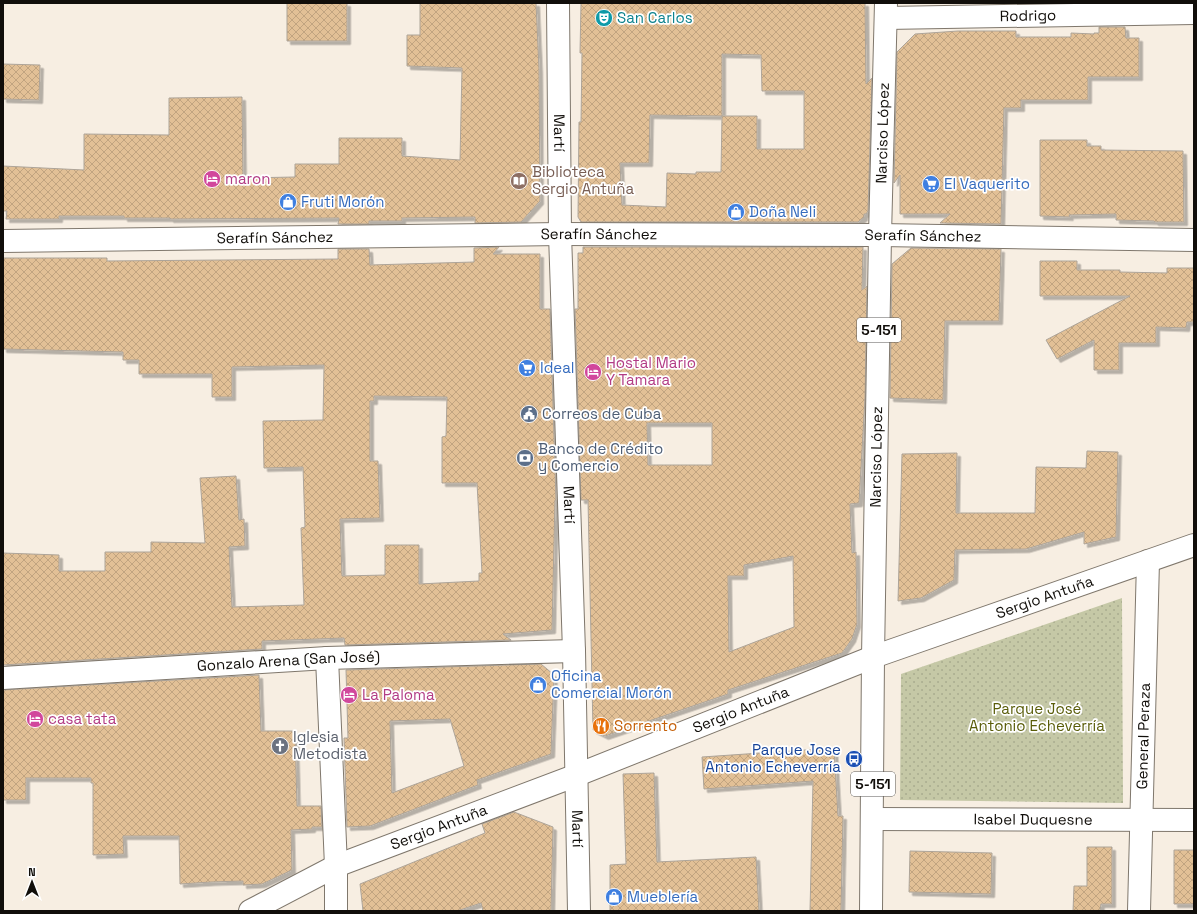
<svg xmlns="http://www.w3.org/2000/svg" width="1197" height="914" viewBox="0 0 1197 914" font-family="'Space Grotesk',sans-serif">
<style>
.park{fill:url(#park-dots)}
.building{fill:url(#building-cross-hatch);stroke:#ada499;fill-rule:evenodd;filter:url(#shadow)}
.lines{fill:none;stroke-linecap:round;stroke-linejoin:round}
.street-casing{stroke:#7f776c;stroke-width:24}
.secondary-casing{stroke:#7f776c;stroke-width:24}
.primary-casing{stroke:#7f776c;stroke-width:24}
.street{stroke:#fff;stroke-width:22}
.secondary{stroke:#fff;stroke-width:22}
.primary{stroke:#fff;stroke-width:22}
.labels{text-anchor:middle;stroke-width:3.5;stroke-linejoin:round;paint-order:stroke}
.shield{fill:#fff;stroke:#585654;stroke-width:1}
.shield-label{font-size:14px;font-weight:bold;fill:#110e0a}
.street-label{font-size:15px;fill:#110e0a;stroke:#fff}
.culture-label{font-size:15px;fill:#0d838f;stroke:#fff;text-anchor:start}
.education-label{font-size:15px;fill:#785e54;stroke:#fff;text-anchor:start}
.hotel-label{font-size:15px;fill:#b23c85;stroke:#fff;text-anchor:start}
.shop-label{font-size:15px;fill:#366cbe;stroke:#fff;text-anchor:start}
.service-label{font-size:15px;fill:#4e5e75;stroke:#fff;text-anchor:start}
.park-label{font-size:15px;fill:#5a5d09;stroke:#fff}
.food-label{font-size:15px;fill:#c56008;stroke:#fff;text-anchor:start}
.worship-label{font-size:15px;fill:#5b616d;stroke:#fff;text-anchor:start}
.transit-label{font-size:15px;fill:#164399;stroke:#fff;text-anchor:end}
</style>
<defs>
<pattern id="park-dots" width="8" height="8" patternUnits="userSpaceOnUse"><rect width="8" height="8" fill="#c5c8a6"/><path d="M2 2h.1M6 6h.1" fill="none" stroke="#a8ab8e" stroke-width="1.8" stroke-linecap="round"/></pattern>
<pattern id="building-cross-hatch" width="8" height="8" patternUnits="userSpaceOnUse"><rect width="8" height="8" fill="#e2c096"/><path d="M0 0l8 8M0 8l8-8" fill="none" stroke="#c1a480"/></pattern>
<filter id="shadow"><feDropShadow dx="3.5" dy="3.5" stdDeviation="0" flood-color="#0004"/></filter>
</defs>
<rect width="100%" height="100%" fill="#f7eee2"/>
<path class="park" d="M 1122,598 L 1123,803 L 900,800 L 901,674 Z"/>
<path class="building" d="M 287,3 L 347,3 L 347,41 L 287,41 Z
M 420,3 L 536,3 L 539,69 L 540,201 L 521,222 L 475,223 L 475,217 L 402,218 L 402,221 L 369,221 L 369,224 L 338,224 L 339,218 L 170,219 L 170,218 L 124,218 L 124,216 L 59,216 L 59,219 L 6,219 L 7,211 L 3,211 L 3,166 L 84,170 L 84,134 L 169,135 L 169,98 L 242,97 L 243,178 L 295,177 L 295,164 L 339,164 L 339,138 L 402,138 L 402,156 L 460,160 L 462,68 L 407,66 L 407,35 L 420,35 Z
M 581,3 L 865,3 L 866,84 L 872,78 L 868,211 L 866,214 L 864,214 L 864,217 L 858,222 L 581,222 L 578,217 L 579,122 L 581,122 L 582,53 L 580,53 ZM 722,54 L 761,55 L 762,91 L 804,91 L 804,149 L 757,149 L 757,116 L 722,116 ZM 650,115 L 722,116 L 721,172 L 696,172 L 696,174 L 667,173 L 666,207 L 622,205 L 620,163 L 649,163 Z
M 1099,27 L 1125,27 L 1126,38 L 1139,38 L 1139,77 L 1088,77 L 1088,100 L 1021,100 L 1021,108 L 1004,108 L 1001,224 L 940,223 L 950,214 L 900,214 L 900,175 L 894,183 L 897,52 L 915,34 L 958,31 L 1016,31 L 1016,37 L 1071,37 L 1071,33 L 1094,34 L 1094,33 L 1099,33 Z
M 3,64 L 40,65 L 39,100 L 3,99 Z
M 1040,140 L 1087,140 L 1087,146 L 1101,146 L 1101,150 L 1183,151 L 1184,222 L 1155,222 L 1154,221 L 1116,220 L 1116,214 L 1069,215 L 1070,217 L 1040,216 Z
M 499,247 L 493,254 L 540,254 L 540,309 L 550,309 L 556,500 L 555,500 L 552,630 L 503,634 L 511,640 L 345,645 L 344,638 L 262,641 L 262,649 L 3,665 L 3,553 L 59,555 L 59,571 L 105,571 L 105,552 L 151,552 L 151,542 L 205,543 L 200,478 L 236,476 L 239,520 L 244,519 L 245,546 L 229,547 L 232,607 L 304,605 L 301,528 L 305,527 L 303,467 L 264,468 L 263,421 L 323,420 L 324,365 L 232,367 L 232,397 L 212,397 L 212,374 L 139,374 L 139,360 L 123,360 L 123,352 L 3,349 L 3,258 L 107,258 L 107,261 L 338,259 L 338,249 L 369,249 L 370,265 L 474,262 L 474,248 ZM 374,396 L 447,397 L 446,436 L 442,437 L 442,483 L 477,483 L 482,573 L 479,573 L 479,581 L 419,584 L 419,545 L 385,545 L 385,575 L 342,576 L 340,519 L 380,518 L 378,461 L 370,461 L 370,401 L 374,401 Z
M 583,247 L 863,247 L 862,290 L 867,286 L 865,398 L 859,503 L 850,504 L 852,553 L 856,552 L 857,624 L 852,639 L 842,653 L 728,690 L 728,694 L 605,736 L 593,730 L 588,500 L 581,500 L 575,309 L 578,309 L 578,253 L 583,253 ZM 647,423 L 712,423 L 712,465 L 648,465 ZM 793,556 L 794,627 L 729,652 L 728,576 L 744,576 L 744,565 Z
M 911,248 L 1001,249 L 999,321 L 945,321 L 943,400 L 890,398 L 892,264 Z
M 1040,261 L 1077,261 L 1077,270 L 1120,270 L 1120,272 L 1167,273 L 1167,268 L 1194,268 L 1194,322 L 1187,322 L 1186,328 L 1156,327 L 1156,343 L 1119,343 L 1119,370 L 1094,370 L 1094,340 L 1057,359 L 1046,340 L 1130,296 L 1040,296 Z
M 1087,451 L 1118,452 L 1116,537 L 1084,544 L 1084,532 L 1026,549 L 955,550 L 954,580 L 921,598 L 898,601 L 902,454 L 957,453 L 956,513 L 1035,513 L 1036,467 L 1086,468 Z
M 541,664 L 554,675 L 551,754 L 477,780 L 478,785 L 370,826 L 347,827 L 344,738 L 348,738 L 346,670 ZM 450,719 L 464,766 L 392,793 L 390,721 Z
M 259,675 L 261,731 L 295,731 L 297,806 L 321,806 L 322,827 L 312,827 L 312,829 L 291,830 L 292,870 L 262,884 L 243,885 L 243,881 L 211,882 L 180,884 L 179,836 L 123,836 L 124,854 L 93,855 L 93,783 L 91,783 L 91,778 L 26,778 L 26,800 L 3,800 L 3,690 Z
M 834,748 L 838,816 L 843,816 L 841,911 L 810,911 L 813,781 L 704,789 L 702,757 Z
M 654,773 L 657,862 L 756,857 L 759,911 L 610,911 L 610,865 L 626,864 L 623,774 Z
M 514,812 L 553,827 L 551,911 L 483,911 L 481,903 L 457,911 L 363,911 L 360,884 L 485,833 L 482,824 Z
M 1087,847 L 1112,847 L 1112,904 L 1101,904 L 1100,911 L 1073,911 L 1074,886 L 1087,886 Z
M 1174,850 L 1194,850 L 1194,904 L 1174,904 Z
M 910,851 L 992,853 L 991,894 L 909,892 Z"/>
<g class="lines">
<defs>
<g id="street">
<path id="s1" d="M 886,18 L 1194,13"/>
<path id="s2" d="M 3,241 L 560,234 L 880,235 L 1194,240"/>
<path d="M 327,658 L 336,866"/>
<path id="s3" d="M 3,678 L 327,658 L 574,651"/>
<path id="s4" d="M 873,819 L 1194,820"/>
<path id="s5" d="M 1139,911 L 1148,561"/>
</g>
<g id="secondary">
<path d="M 336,866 L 336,911"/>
<path id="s6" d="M 250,911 L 336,866 L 577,775 L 873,657 L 1194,545"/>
</g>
<g id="primary">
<path id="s7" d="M 558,3 L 560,234 L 574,651 L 579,911"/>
<path id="s8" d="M 871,911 L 873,657 L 880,235 L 886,3"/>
</g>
</defs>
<use href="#street" class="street-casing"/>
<use href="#secondary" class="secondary-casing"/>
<use href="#primary" class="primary-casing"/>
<use href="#street" class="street"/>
<use href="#secondary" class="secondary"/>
<use href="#primary" class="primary"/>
</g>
<defs>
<symbol id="theatre-disc" viewBox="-11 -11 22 22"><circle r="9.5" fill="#0f9aa8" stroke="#fff"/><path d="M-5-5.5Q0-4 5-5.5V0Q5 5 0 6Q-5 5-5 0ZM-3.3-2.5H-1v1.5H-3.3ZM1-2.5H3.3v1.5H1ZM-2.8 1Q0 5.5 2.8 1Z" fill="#fff"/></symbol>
<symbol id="hotel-disc" viewBox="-11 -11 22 22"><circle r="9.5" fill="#d1479c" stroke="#fff"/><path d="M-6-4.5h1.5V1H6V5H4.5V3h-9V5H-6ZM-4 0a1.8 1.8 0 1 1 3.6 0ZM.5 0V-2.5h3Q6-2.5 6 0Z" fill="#fff"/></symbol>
<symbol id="library-disc" viewBox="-11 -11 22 22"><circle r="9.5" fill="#8d6e63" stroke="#fff"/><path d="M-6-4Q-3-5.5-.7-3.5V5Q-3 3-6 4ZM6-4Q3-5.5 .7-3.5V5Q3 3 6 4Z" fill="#fff"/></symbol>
<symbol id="supermarket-disc" viewBox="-11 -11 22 22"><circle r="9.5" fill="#3f7fe0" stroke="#fff"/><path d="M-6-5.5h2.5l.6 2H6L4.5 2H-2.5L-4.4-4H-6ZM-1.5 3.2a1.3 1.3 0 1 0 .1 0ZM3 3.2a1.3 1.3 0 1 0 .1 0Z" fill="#fff"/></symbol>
<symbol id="shop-disc" viewBox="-11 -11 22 22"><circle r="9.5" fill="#3f7fe0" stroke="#fff"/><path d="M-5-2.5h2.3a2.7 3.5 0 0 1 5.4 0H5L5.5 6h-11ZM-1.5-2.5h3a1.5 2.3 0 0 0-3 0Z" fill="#fff"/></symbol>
<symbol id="civic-disc" viewBox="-11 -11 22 22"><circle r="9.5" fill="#5c6f8a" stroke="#fff"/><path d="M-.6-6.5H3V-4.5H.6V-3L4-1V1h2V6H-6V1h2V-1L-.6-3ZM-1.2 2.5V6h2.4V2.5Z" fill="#fff"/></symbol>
<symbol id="bank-disc" viewBox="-11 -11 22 22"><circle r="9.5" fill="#5c6f8a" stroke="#fff"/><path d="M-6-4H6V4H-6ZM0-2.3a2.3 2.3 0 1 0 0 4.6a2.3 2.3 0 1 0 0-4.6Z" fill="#fff"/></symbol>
<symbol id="restaurant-disc" viewBox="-11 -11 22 22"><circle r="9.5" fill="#e8710a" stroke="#fff"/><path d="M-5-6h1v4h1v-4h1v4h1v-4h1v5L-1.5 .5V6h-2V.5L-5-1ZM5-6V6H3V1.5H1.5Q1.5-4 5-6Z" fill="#fff"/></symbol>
<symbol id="church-disc" viewBox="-11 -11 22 22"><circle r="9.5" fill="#6b7280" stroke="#fff"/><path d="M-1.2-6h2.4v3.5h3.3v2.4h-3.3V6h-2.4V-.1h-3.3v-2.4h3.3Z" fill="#fff"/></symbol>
<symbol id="bus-disc" viewBox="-11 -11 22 22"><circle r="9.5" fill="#1a4fb4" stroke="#fff"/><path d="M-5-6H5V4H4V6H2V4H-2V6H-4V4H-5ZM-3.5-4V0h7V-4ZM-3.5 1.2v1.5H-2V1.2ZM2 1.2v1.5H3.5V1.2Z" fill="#fff"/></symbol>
</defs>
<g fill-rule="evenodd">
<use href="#theatre-disc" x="594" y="8" width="20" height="20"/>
<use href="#hotel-disc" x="202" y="169" width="20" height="20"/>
<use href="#library-disc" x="509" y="171" width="20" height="20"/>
<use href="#supermarket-disc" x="921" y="174" width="20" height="20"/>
<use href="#shop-disc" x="278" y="192" width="20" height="20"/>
<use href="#shop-disc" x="726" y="202" width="20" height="20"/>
<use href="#supermarket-disc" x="517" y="358" width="20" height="20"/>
<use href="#hotel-disc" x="583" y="362" width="20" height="20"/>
<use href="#civic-disc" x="519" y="404" width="20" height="20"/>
<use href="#bank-disc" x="515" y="448" width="20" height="20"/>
<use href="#shop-disc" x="528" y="675" width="20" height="20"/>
<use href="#hotel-disc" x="339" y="685" width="20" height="20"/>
<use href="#hotel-disc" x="25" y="709" width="20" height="20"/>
<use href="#restaurant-disc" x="591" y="716" width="20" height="20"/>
<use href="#church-disc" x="270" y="736" width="20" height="20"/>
<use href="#bus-disc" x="844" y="749" width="20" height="20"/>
<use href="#shop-disc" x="604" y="887" width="20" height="20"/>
</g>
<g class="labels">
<g class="shield">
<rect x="857" y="318" width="44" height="24" rx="3"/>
<rect x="851" y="772" width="44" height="24" rx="3"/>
</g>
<g class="shield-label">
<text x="879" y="335">5-151</text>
<text x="873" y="789">5-151</text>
</g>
<g class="street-label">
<text dy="5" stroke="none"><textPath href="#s1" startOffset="142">Rodrigo</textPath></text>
<text dy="5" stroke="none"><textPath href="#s7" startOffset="130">Martí</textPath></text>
<text dy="5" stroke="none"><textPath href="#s8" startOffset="778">Narciso López</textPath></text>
<text dy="5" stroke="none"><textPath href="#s2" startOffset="596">Serafín Sánchez</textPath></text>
<text dy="5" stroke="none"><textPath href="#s2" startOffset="920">Serafín Sánchez</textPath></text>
<text dy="5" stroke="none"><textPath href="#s2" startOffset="272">Serafín Sánchez</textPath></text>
<text dy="5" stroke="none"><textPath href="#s8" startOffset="454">Narciso López</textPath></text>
<text dy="5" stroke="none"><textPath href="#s7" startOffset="502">Martí</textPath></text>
<text dy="5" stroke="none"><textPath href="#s6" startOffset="855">Sergio Antuña</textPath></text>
<text dy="5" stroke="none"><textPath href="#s3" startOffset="286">Gonzalo Arena (San José)</textPath></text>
<text dy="5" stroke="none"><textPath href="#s6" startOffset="531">Sergio Antuña</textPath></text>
<text dy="5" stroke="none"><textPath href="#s5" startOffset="175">General Peraza</textPath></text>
<text dy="5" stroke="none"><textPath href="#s4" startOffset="160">Isabel Duquesne</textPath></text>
<text dy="5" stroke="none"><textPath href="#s6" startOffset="207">Sergio Antuña</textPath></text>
<text dy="5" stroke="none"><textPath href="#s7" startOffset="826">Martí</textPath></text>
</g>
<g class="culture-label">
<text x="617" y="23">San Carlos</text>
</g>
<g class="education-label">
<text x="532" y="177">Biblioteca<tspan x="532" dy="17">Sergio Antuña</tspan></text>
</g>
<g class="hotel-label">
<text x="225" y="184">maron</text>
<text x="606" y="368">Hostal Mario<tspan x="606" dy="17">Y Tamara</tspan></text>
<text x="362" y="700">La Paloma</text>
<text x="48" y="724">casa tata</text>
</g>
<g class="shop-label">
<text x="944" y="189">El Vaquerito</text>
<text x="301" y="207">Fruti Morón</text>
<text x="749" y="217">Doña Neli</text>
<text x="540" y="373">Ideal</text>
<text x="551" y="681">Oficina<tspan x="551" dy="17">Comercial Morón</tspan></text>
<text x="627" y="902">Mueblería</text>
</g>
<g class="service-label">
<text x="542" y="419">Correos de Cuba</text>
<text x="538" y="454">Banco de Crédito<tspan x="538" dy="17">y Comercio</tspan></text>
</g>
<g class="park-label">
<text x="1037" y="714">Parque José<tspan x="1037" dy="17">Antonio Echeverría</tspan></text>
</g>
<g class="food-label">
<text x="614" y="731">Sorrento</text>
</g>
<g class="worship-label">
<text x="293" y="742">Iglesia<tspan x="293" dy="17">Metodista</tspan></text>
</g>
<g class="transit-label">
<text x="841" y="755">Parque Jose<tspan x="841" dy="17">Antonio Echeverría</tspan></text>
</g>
</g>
<rect width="1197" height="914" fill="none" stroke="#110e0a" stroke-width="8"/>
<g transform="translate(32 882)" stroke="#ffffff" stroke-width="3" paint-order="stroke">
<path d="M0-3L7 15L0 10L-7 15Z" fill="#110e0a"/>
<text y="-6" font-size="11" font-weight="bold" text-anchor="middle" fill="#110e0a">N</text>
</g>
</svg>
